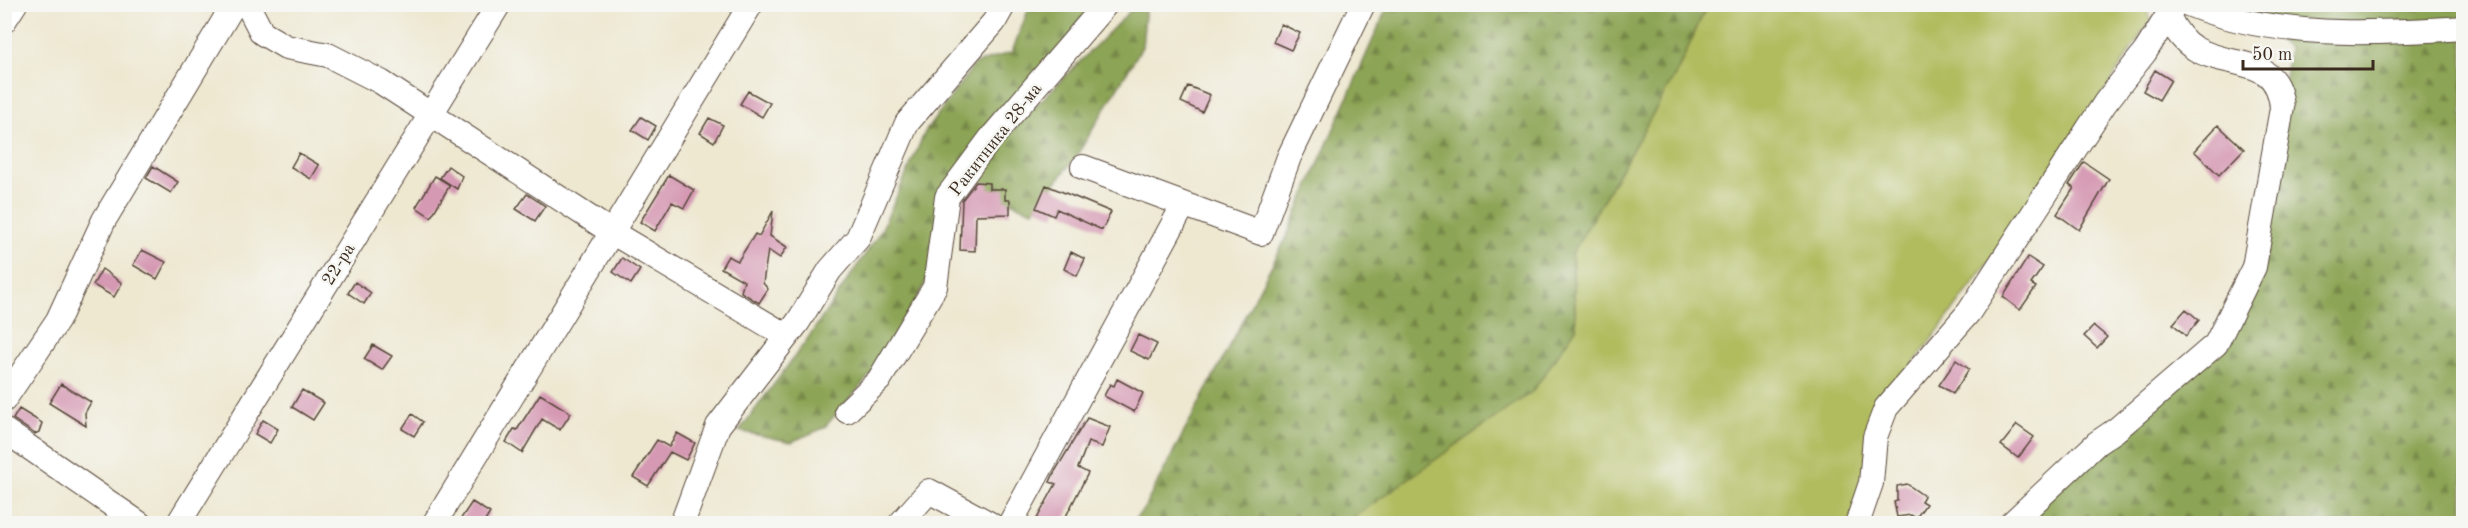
<svg xmlns="http://www.w3.org/2000/svg" width="2468" height="528" viewBox="0 0 2468 528" font-family="'Old Standard TT',serif">
<style>
.green{fill:#b1bc5e;stroke:#76733e;stroke-width:1.5}
.forest{fill:url(#forest-firs);stroke:#64673a;stroke-width:1.5}
.building{fill:#d599b3}
.lines{fill:none;stroke-linecap:round;stroke-linejoin:round}
.minor-casing{stroke:#564639;stroke-width:26}
.minor{stroke:#fff;stroke-width:24}
.labels{text-anchor:middle;stroke-width:5;stroke-linejoin:round;paint-order:stroke}
.street-label{font-size:18px;fill:#3b2a1e;stroke:#f6f6f2}
</style>
<defs>
<pattern id="forest-firs" width="22" height="20" patternUnits="userSpaceOnUse" patternTransform="scale(1.5)"><rect width="22" height="20" fill="#8ca455"/><path d="M5 1l3.5 6h-7zM16 11l3.5 6h-7z" fill="#748646"/></pattern>
</defs>
<rect width="100%" height="100%" fill="#f6f6f2"/>
<filter id="ink" filterUnits="userSpaceOnUse"><feTurbulence type="fractalNoise" baseFrequency=".0167" numOctaves="2"/><feDisplacementMap in="SourceGraphic" scale="12" xChannelSelector="R" yChannelSelector="G"/><feConvolveMatrix kernelMatrix="1 2 1 2 8 2 1 2 1" color-interpolation-filters="sRGB"/></filter>
<filter id="wash" filterUnits="userSpaceOnUse"><feTurbulence type="fractalNoise" baseFrequency=".008" numOctaves="4" result="noise"/><feDisplacementMap in="SourceGraphic" scale="24" xChannelSelector="R" yChannelSelector="G"/><feGaussianBlur stdDeviation="1.35" result="paint"/><feColorMatrix in="noise" values="0 0 0 0 0 0 0 0 0 0 0 0 0 0 0 0 0 1.4 0 .05"/><feComposite in="paint" operator="in"/></filter>
<g filter="url(#wash)">
<rect width="100%" height="100%" fill="#eee8d1"/>
<path class="green" d="M 1707,5 L 2145,5 L 2150,20 L 2037,198 L 1872,419 L 1856,523 L 1352,524 L 1354,517 L 1576,328 L 1572,254 L 1678,70 Z"/>
<path class="forest" d="M 1030,5 L 1104,5 L 980,134 L 924,286 L 872,373 L 824,428 L 791,442 L 739,431 L 806,341 L 881,231 L 925,132 L 975,64 L 1012,52 Z
M 1136,5 L 1146,5 L 1142,47 L 1076,157 L 1033,211 L 968,186 L 1023,119 Z
M 1388,5 L 1707,5 L 1678,70 L 1572,254 L 1576,328 L 1533,391 L 1354,517 L 1352,523 L 1131,523 L 1143,510 L 1285,240 Z
M 2238,5 L 2463,5 L 2463,523 L 2018,524 L 2216,348 L 2257,268 L 2289,49 Z"/>
<g id="blocks">
<path class="building" d="M 1281,24 L 1300,33 L 1291,50 L 1273,42 Z
M 2155,70 L 2171,80 L 2159,100 L 2143,91 Z
M 1188,86 L 1210,95 L 1202,112 L 1181,102 Z
M 748,91 L 770,103 L 762,117 L 740,104 Z
M 641,117 L 656,126 L 648,140 L 632,130 Z
M 709,118 L 723,125 L 714,142 L 700,133 Z
M 2218,125 L 2244,149 L 2219,175 L 2194,151 Z
M 299,153 L 319,165 L 311,179 L 291,167 Z
M 2084,162 L 2109,179 L 2079,230 L 2057,214 L 2074,188 L 2069,185 Z
M 153,166 L 178,182 L 171,193 L 146,178 Z
M 448,166 L 462,176 L 457,189 L 440,178 Z
M 669,175 L 694,190 L 684,208 L 672,202 L 655,231 L 640,222 Z
M 435,176 L 450,185 L 431,217 L 416,207 Z
M 976,182 L 989,183 L 989,189 L 1005,189 L 1005,200 L 1010,200 L 1010,214 L 976,215 L 975,251 L 960,250 L 962,200 Z
M 1046,185 L 1111,212 L 1102,230 L 1057,209 L 1054,216 L 1036,208 Z
M 527,194 L 545,206 L 535,221 L 516,209 Z
M 773,211 L 770,236 L 787,247 L 780,258 L 768,250 L 763,283 L 768,289 L 759,303 L 741,292 L 744,281 L 721,268 L 728,256 L 738,261 L 755,234 L 759,236 Z
M 142,250 L 166,262 L 157,279 L 133,265 Z
M 1071,252 L 1085,259 L 1077,276 L 1064,269 Z
M 2028,257 L 2043,267 L 2031,284 L 2036,287 L 2020,310 L 2003,297 Z
M 622,258 L 640,270 L 631,284 L 613,272 Z
M 102,269 L 122,283 L 114,297 L 93,285 Z
M 355,282 L 371,293 L 364,304 L 348,293 Z
M 2186,309 L 2199,320 L 2186,336 L 2173,324 Z
M 2094,326 L 2107,337 L 2097,348 L 2084,336 Z
M 1138,335 L 1157,344 L 1149,360 L 1130,351 Z
M 373,345 L 392,356 L 382,370 L 364,359 Z
M 1956,360 L 1969,369 L 1953,394 L 1939,385 Z
M 1117,379 L 1143,393 L 1134,412 L 1104,396 L 1110,384 L 1114,386 Z
M 61,384 L 91,402 L 85,413 L 86,426 L 49,403 Z
M 302,390 L 324,403 L 313,420 L 292,407 Z
M 540,394 L 571,413 L 560,430 L 542,419 L 522,453 L 506,442 L 514,429 L 517,430 Z
M 19,409 L 42,423 L 39,432 L 35,434 L 13,419 Z
M 412,414 L 423,422 L 414,436 L 402,429 Z
M 1087,418 L 1110,427 L 1102,447 L 1088,442 L 1078,468 L 1088,473 L 1062,524 L 1034,524 L 1056,484 L 1050,482 L 1054,473 Z
M 263,420 L 278,429 L 270,443 L 255,434 Z
M 2017,425 L 2034,437 L 2018,458 L 2001,445 Z
M 677,433 L 695,443 L 686,460 L 670,452 L 648,486 L 633,477 L 657,440 L 669,447 Z
M 1907,484 L 1924,496 L 1921,501 L 1926,504 L 1916,518 L 1911,515 L 1897,517 L 1894,502 L 1897,501 L 1897,486 Z
M 472,502 L 490,513 L 484,523 L 458,523 Z"/>
</g>
</g>
<g filter="url(#ink)">
<use href="#blocks" fill-opacity="0" stroke="#564639" stroke-width="1.5"/>
<g class="lines">
<defs>
<path id="minor" d="M 247,4 L 262,33 L 286,47 L 328,55 L 381,82 L 613,233 L 785,335
M 2188,4 C 2275,39 2372,34 2464,28
M 4,21 L 15,4
M 1083,167 L 1261,233 L 1289,157 L 1363,4
M 4,400 L 58,320 L 104,220 L 234,4
M 847,411 L 879,380 L 935,287 L 947,197 L 991,138 L 1106,4
M 4,430 L 140,524
M 178,524 L 499,4
M 434,524 L 751,4
M 682,524 L 718,426 L 798,322 L 830,270 L 858,238 L 907,123 L 994,22 L 1004,4
M 900,524 L 929,491 L 990,524
M 1010,524 L 1183,206
M 1857,524 L 1871,483 L 1875,437 L 1886,408 L 1969,312 L 2105,103 L 2145,52 L 2175,4
M 2011,524 L 2097,443 L 2116,430 L 2216,344 L 2254,267 L 2282,108 C 2278,53 2229,70 2194,48 C 2182,41 2174,28 2168,16"/>
</defs>
<use href="#minor" class="minor-casing"/>
<use href="#minor" class="minor"/>
</g>
</g>
<g class="labels">
<g class="street-label">
<text transform="translate(995 139) rotate(-52)" y="6">Ракитника 28-ма</text>
<text transform="translate(338 264) rotate(-58)" y="6">22-ра</text>
</g>
</g>
<rect width="2468" height="528" fill="none" stroke="#f6f6f2" stroke-width="24"/>
<path d="M2243 60v9h130v-9" fill="none" stroke="#3b2a1e" stroke-width="3"/>
<text x="2252" y="60" font-size="18" fill="#3b2a1e" stroke="#f6f6f2" stroke-width="4.5" paint-order="stroke">50 m</text>
</svg>
